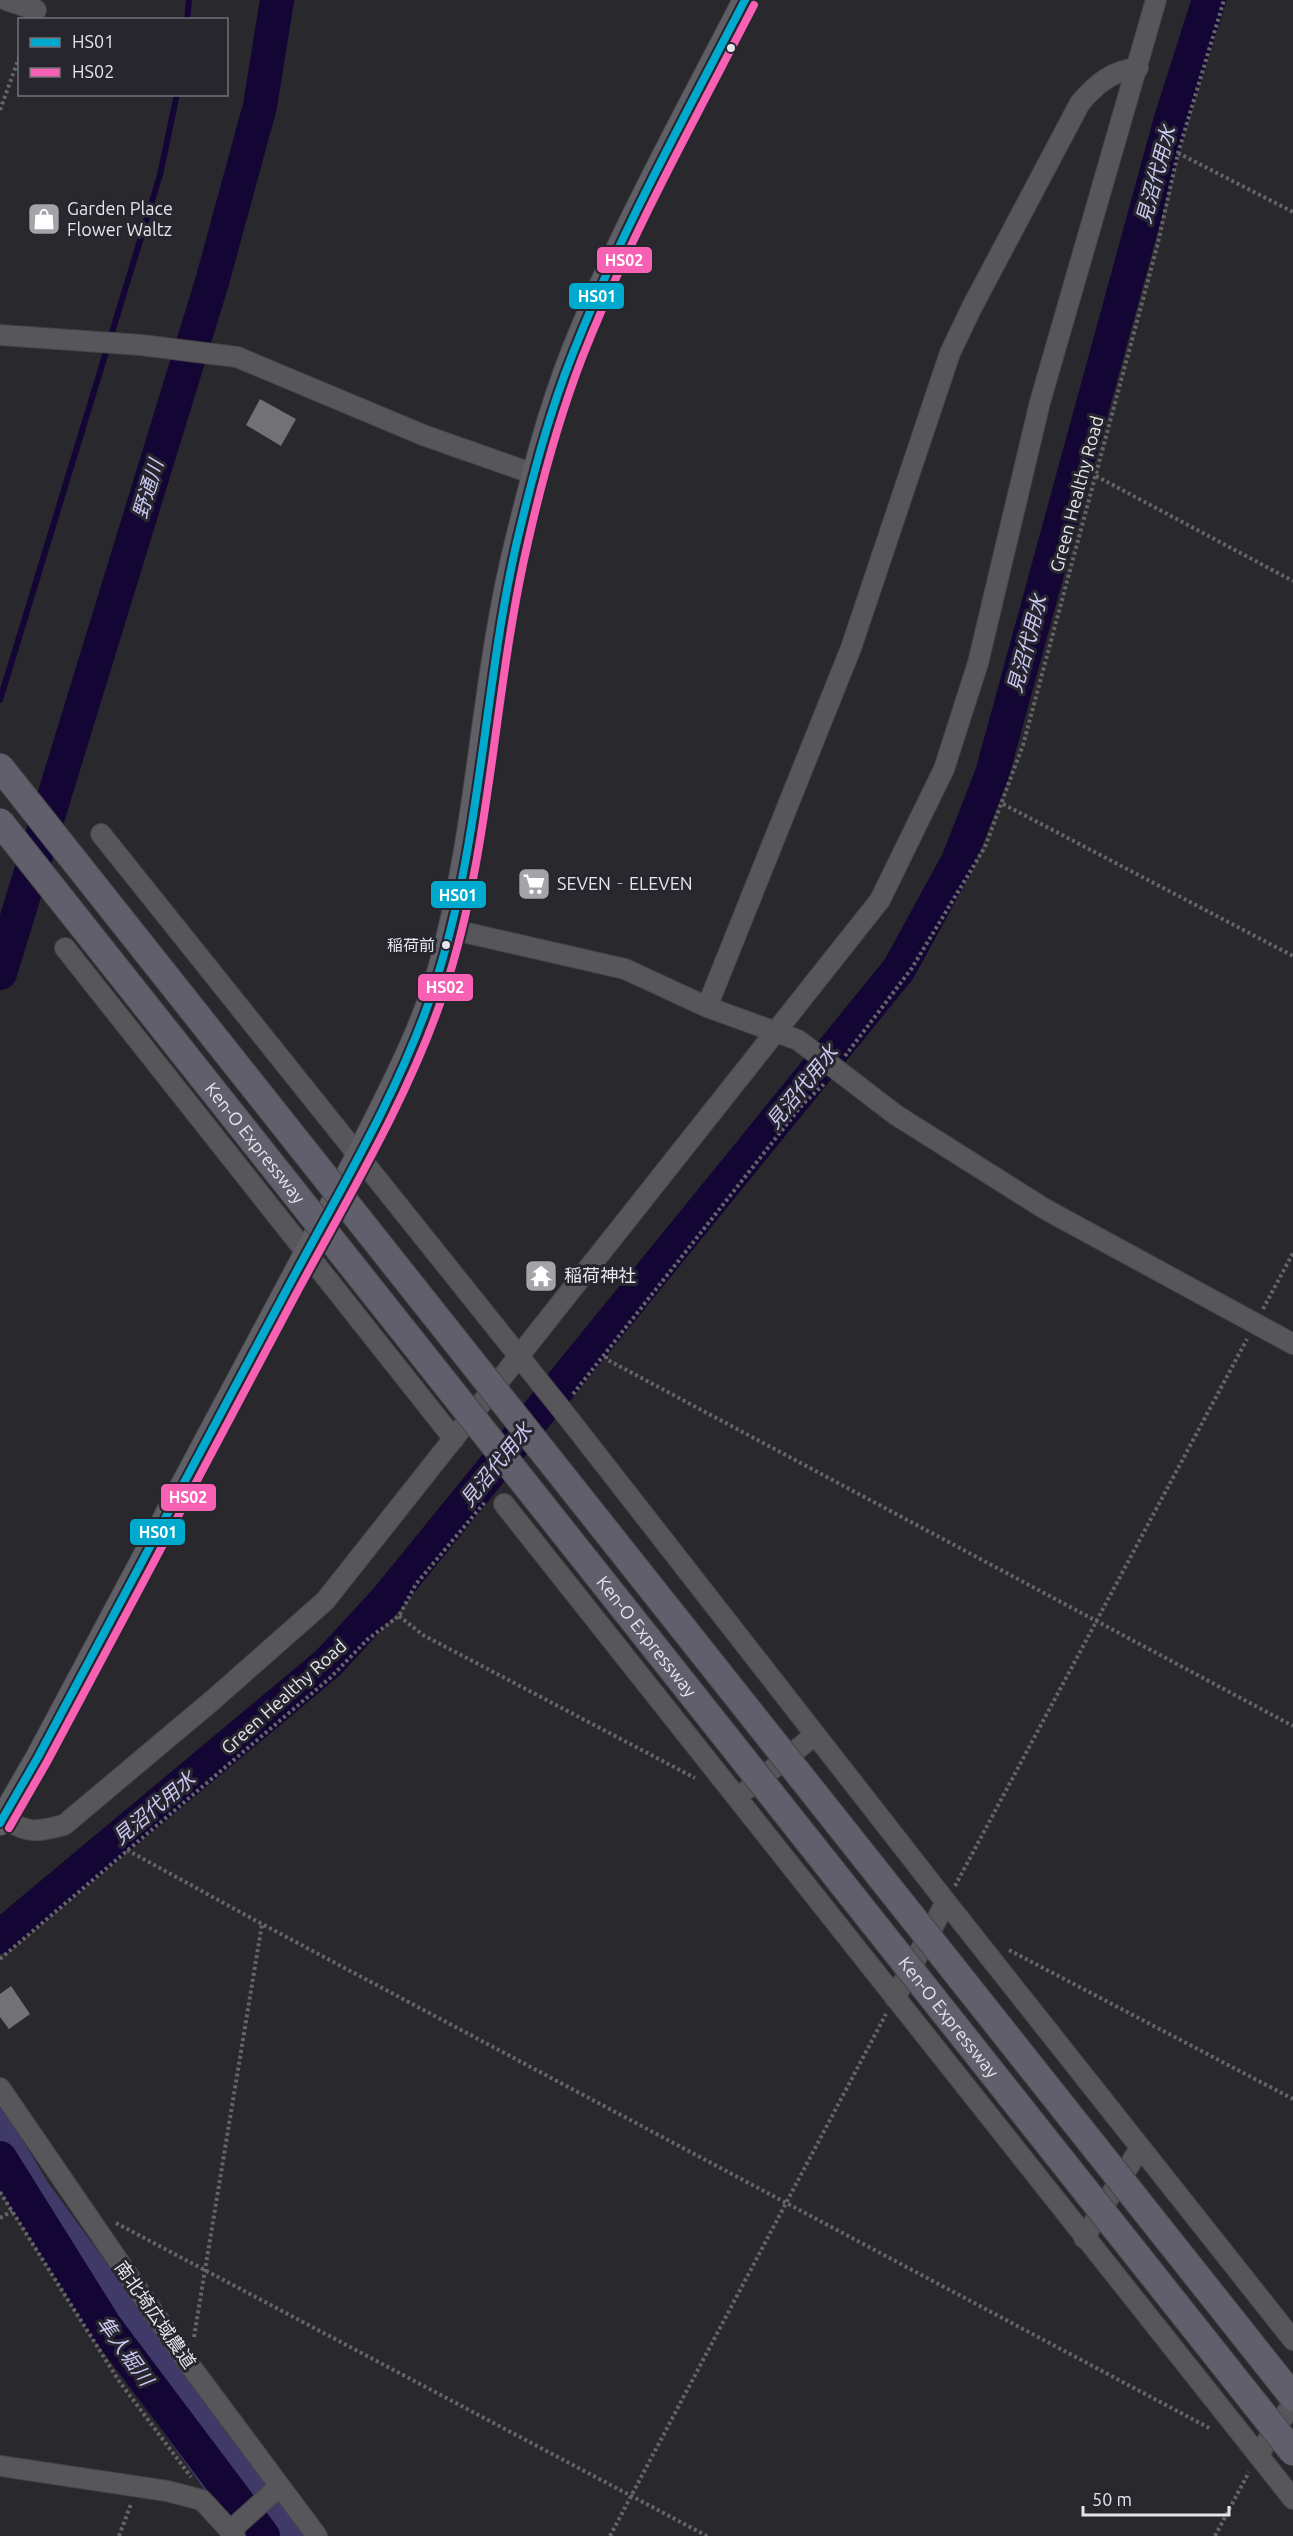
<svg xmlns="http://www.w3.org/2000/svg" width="1293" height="2536" viewBox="0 0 1293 2536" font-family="Ubuntu,'Noto Sans JP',sans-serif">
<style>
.green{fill:#403a69}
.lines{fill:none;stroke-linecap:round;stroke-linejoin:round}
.stream{stroke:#130534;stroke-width:6}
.river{stroke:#130534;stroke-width:34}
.building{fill:#727276}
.minor-casing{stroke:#444448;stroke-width:22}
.major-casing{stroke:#444448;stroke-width:26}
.path{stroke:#656568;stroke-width:4;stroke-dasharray:3 3;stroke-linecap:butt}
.minor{stroke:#57575b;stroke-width:20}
.major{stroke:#5f5f68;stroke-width:24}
.highway-bridge-casing{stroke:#444448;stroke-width:29;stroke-linecap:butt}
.highway-bridge{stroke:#605f6b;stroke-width:27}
.bus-1-casing{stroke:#27262f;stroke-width:12}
.bus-2-casing{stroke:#27262f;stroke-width:12}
.bus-1{stroke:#00a9ce;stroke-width:8}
.bus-2{stroke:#f860b3;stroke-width:8}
.bus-dot{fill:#e5e5eb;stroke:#27262f;stroke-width:2}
.labels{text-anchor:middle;stroke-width:6;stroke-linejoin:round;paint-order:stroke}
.bus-label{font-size:16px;fill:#e5e5eb;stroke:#27262f;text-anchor:end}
.poi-label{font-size:18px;fill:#e5e5eb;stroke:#27262f;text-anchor:start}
.street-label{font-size:18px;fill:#e5e5eb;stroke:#27262f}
.water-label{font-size:20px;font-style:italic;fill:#cbc8f3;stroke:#27262f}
.line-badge{stroke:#27262f;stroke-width:2}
.badge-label{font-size:16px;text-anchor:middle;font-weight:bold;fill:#fff}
</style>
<rect width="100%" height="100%" fill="#28282d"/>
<path class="green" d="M 0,2103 L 49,2184 L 305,2536 L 272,2536 L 110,2322 L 0,2144 Z
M 0,2169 L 103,2332 L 255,2536 L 246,2536 L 231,2515 L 207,2493 L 117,2368 L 0,2183 Z"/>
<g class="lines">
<path class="stream" d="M 187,20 L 189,0
M 0,700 L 160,175 L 177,94"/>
<path class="river" d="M 0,973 L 212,282 L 260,106 L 277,0
M 0,1937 L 328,1663 L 387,1599 L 899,969 L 958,861 L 992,774 L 1171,119 L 1209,0
M 0,2158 L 105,2326 L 263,2536"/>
</g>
<path class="building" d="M 260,399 L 296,419 L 281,446 L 246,425 Z
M 11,1986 L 30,2014 L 9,2029 L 0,2017 L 0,1994 Z"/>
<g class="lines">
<defs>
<path id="minor" d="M 6,0 L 36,10
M 0,335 L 141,345 L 237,357 L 423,435 L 534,474
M 101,834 L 562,1410 L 946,1902 L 1293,2340
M 450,929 L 625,969 L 707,1007 L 798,1040 L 896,1115 L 1045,1209 L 1293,1344
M 65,948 L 454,1439
M 707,1007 L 851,648 L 950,353 L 972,307 L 1080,103 C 1096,84 1113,70 1138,68
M 504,1504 L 1293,2499
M 749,1788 L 815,1735
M 3,1818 C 28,1834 36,1832 64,1825 L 214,1699 L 325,1601 L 880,900 L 944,769 L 978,663 L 1040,402 L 1156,0
M 895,1998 L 946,1902
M 0,2088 L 189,2364 L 317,2536
M 1084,2238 L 1140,2148
M 1258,2455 L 1293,2403
M 0,2466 L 167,2491 L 202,2500 L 235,2536
M 231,2530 L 280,2486"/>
<path id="major" d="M 0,1823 L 38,1757 L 358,1156 C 388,1095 421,1035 440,969 C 480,828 482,680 518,538 C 533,477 549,414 572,355 C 620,233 685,117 745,0"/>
</defs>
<use href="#minor" class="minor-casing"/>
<use href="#major" class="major-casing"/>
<path class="path" d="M 0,110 L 20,55
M 1178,153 L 1293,212
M 1096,476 L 1293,581
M 1003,804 L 1293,956
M 845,1056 L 912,968 L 985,847 L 1023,745 L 1157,247 L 1178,153 L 1224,0
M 1263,1309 L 1293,1253
M 606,1356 L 606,1359 L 1293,1726
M 573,1394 L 802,1105 L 825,1083
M 399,1616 L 423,1635 L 695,1778
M 127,1850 L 262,1924 L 1211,2429
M 955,1886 L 1247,1339
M 1009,1950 L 1293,2099
M 0,1959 L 330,1678 L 368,1639 L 399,1616 L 416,1584 L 485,1502
M 0,2192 L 119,2381 L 191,2477
M 0,2218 L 12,2211
M 116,2223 L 707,2536
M 194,2337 L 262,1924
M 119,2536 L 131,2504
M 610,2536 L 886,2014
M 1215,2536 L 1249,2472"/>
<use href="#minor" class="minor"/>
<use href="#major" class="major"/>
<defs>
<g id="highway-bridge">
<path d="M 0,767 L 1293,2397"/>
<path id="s1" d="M 0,822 L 1293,2452"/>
</g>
</defs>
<use href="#highway-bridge" class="highway-bridge-casing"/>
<use href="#highway-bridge" class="highway-bridge"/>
<defs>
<path id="bus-1" d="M 0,1823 L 38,1757 C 121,1602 203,1446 286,1291 C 337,1195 399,1093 433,990 C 482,844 483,686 518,537 C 533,475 549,413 573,353 C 621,231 685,116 745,0"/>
<path id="bus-2" d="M 9,1828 L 47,1762 C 130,1607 213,1451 295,1296 C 347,1199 408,1099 443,995 C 492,850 493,691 528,542 C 542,480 559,418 582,358 C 630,236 694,121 754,5"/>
</defs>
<use href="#bus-1" class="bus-1-casing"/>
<use href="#bus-2" class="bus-2-casing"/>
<use href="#bus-1" class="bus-1"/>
<use href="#bus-2" class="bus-2"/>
</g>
<defs>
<symbol id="shop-square" viewBox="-11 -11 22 22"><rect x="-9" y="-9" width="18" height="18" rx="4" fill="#a3a3a8" stroke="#27262f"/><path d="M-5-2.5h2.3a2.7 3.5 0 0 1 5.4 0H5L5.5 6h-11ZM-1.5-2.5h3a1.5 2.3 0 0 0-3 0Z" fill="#fff"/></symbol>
<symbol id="supermarket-square" viewBox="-11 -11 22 22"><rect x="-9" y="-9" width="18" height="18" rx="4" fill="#a3a3a8" stroke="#27262f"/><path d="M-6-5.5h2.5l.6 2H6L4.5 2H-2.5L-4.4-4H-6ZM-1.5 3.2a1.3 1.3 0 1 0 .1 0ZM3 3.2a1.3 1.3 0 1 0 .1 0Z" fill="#fff"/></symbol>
<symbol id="temple-square" viewBox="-11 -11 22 22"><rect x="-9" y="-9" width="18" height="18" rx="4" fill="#a3a3a8" stroke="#27262f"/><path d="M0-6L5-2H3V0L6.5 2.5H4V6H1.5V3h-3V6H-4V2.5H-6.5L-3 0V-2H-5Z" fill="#fff"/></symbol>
</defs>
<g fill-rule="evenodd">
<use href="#shop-square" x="25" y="200" width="38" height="38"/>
<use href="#supermarket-square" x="515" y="865" width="38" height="38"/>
<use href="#temple-square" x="522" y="1257" width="38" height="38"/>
</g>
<g class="bus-dot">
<circle cx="731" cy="48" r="5"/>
<circle cx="446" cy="945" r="5"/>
</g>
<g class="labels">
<g class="bus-label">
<text x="435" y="951">稲荷前</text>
</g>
<g class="poi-label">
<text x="67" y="215">Garden Place<tspan x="67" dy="21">Flower Waltz</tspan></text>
<text x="557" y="890">SEVEN‐ELEVEN</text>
<text x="564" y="1282">稲荷神社</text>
</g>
<g class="street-label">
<text transform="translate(1077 494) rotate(-75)" y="6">Green Healthy Road</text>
<text dy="6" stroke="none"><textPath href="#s1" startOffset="410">Ken-O Expressway</textPath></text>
<text dy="6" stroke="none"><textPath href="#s1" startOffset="1040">Ken-O Expressway</textPath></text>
<text transform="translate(284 1697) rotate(-42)" y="6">Green Healthy Road</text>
<text dy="6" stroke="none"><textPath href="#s1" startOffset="1526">Ken-O Expressway</textPath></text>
<text transform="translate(155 2315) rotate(55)" y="6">南北埼広域農道</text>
</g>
<g class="water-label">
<text transform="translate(1156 175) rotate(-75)" y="7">見沼代用水</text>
<text transform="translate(148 489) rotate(-73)" y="7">野通川</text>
<text transform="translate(1027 644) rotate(-75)" y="7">見沼代用水</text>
<text transform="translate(802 1087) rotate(-51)" y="7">見沼代用水</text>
<text transform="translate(496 1465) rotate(-51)" y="7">見沼代用水</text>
<text transform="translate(154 1808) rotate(-40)" y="7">見沼代用水</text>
<text transform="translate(125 2351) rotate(54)" y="7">隼人堀川</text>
</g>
</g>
<g class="line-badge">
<rect x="596" y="246" width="57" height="28" rx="6" fill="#f860b3"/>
<rect x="568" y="282" width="57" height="28" rx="6" fill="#00a9ce"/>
<rect x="430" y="880" width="57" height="29" rx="6" fill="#00a9ce"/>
<rect x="417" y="973" width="57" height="29" rx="6" fill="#f860b3"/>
<rect x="160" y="1483" width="57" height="29" rx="6" fill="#f860b3"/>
<rect x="129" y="1518" width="57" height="28" rx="6" fill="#00a9ce"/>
</g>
<g class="badge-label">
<text x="624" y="266">HS02</text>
<text x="597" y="302">HS01</text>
<text x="458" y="901">HS01</text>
<text x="445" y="993">HS02</text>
<text x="188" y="1503">HS02</text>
<text x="158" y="1538">HS01</text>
</g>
<rect x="18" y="18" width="210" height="78" fill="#27262f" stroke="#73727a" stroke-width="1.5"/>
<rect x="30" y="38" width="30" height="9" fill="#00a9ce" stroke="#73727a" stroke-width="1.5"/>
<text x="72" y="48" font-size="18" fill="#e5e5eb">HS01</text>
<rect x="30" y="68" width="30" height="9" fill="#f860b3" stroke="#73727a" stroke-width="1.5"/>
<text x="72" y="78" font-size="18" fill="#e5e5eb">HS02</text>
<path d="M1083 2506v9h146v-9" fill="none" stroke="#e5e5eb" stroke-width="3"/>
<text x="1092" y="2506" font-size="18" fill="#e5e5eb" stroke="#27262f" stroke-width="4.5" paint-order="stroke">50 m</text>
</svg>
